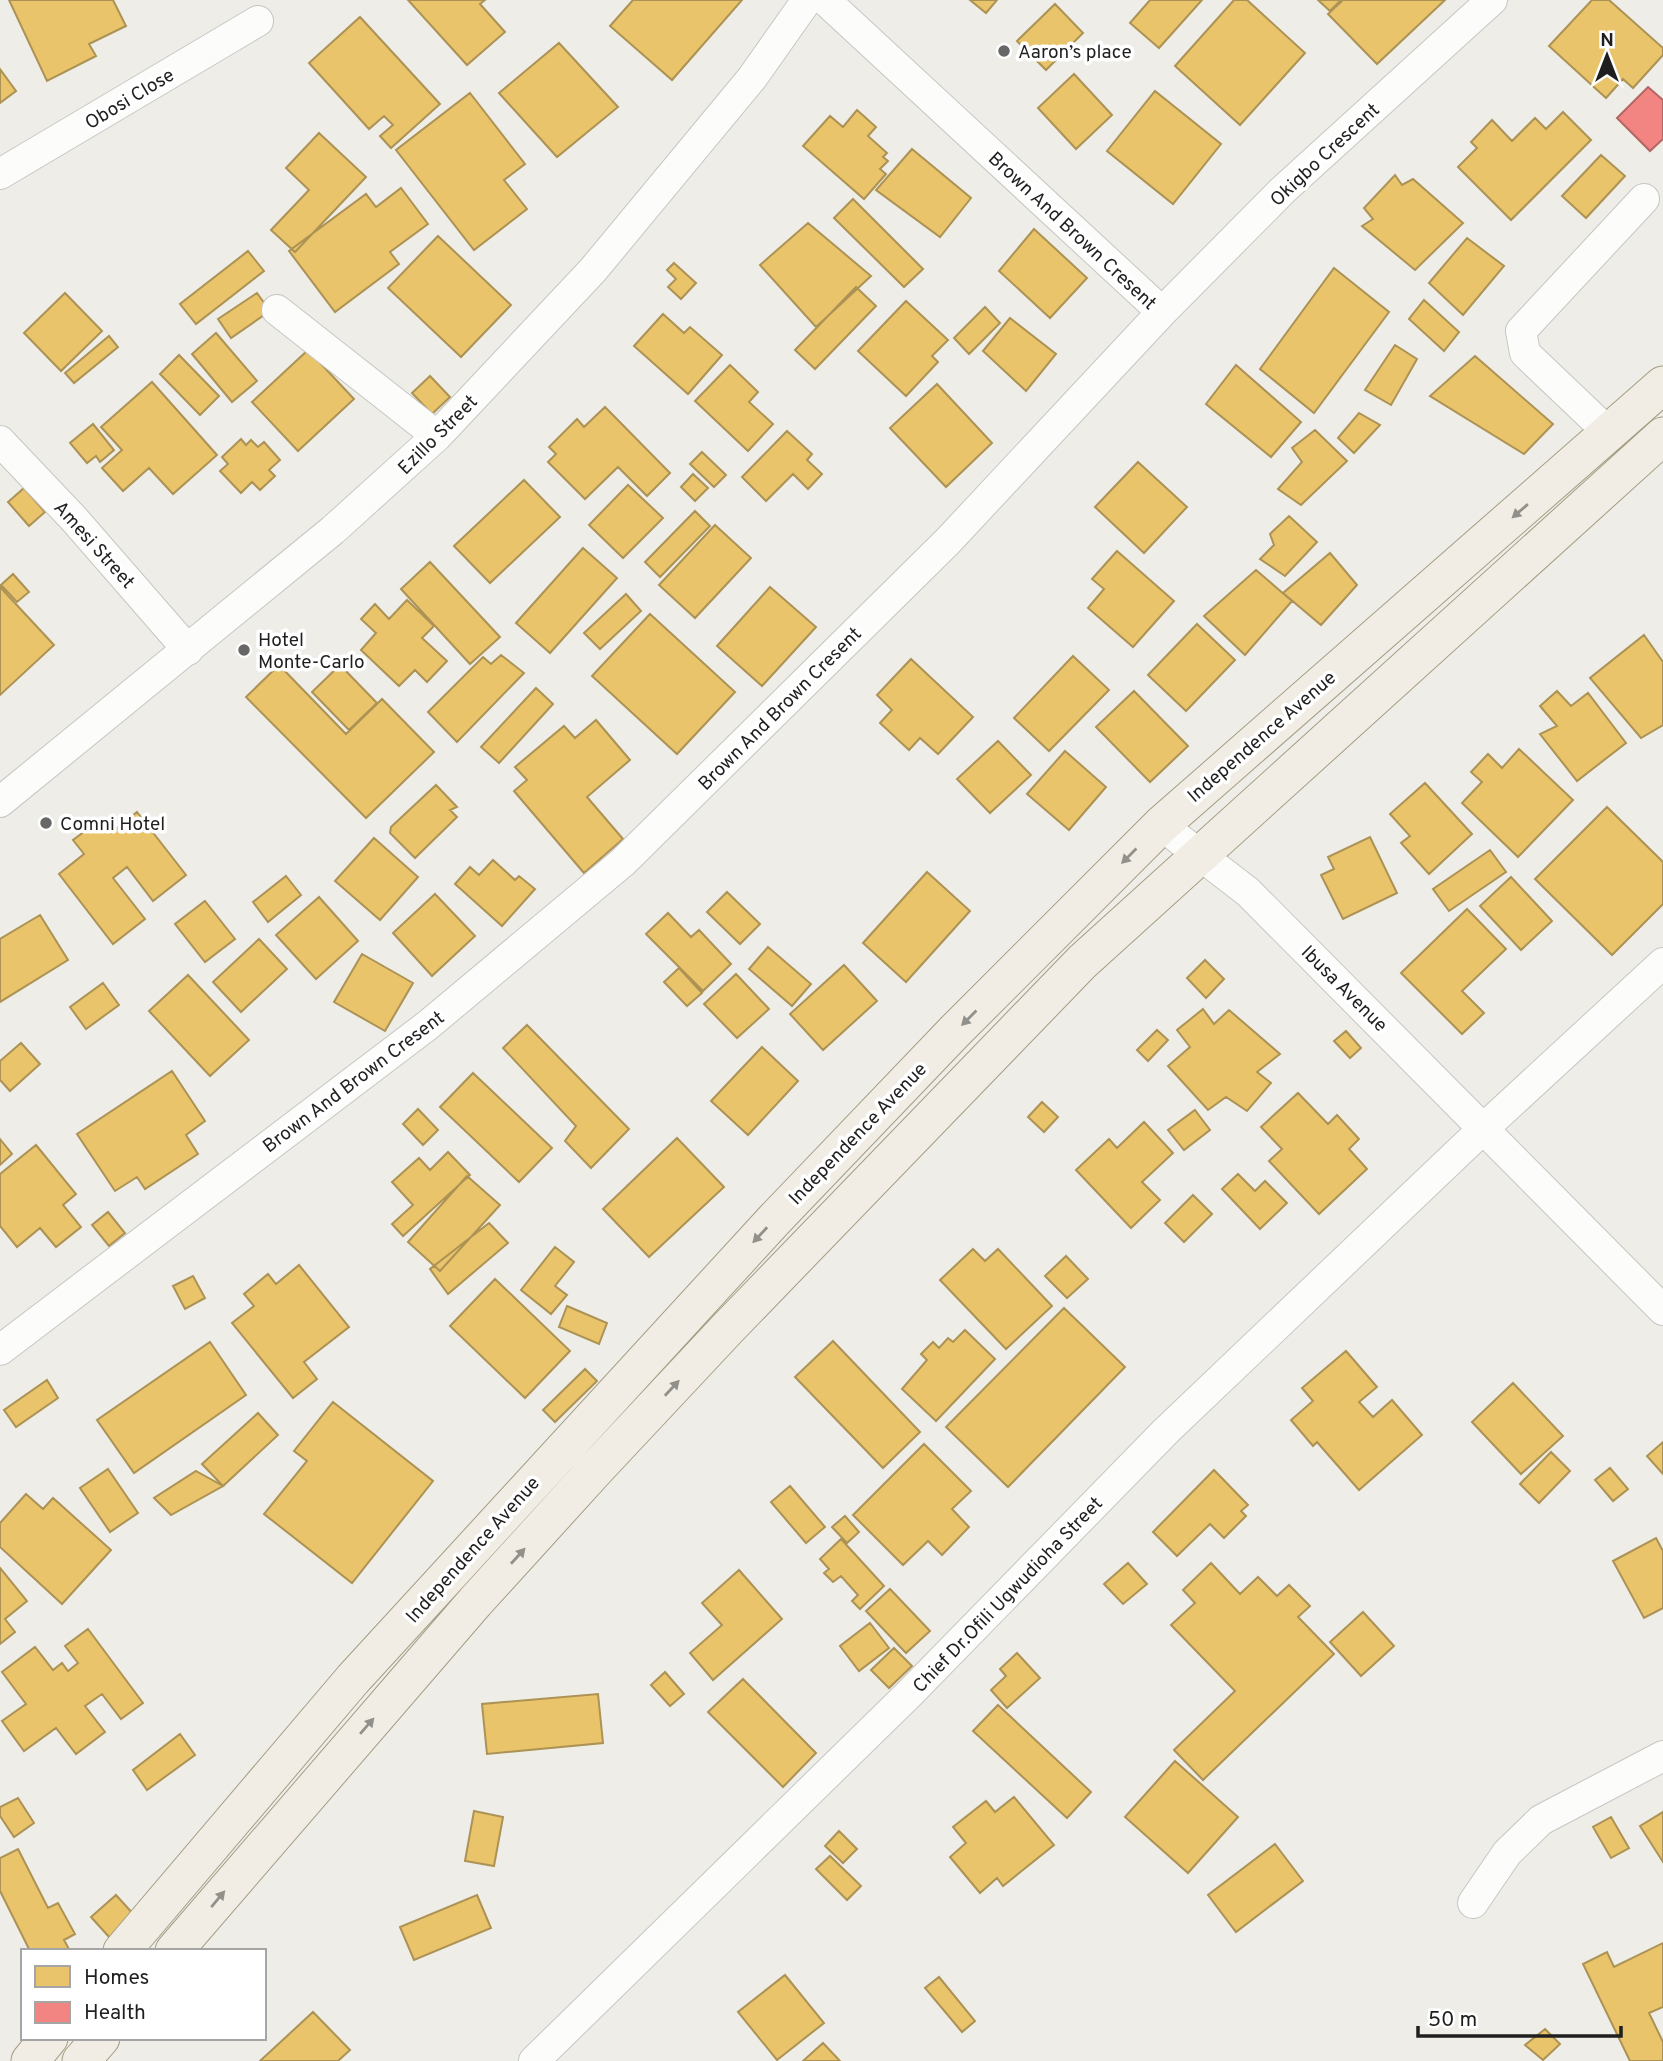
<svg xmlns="http://www.w3.org/2000/svg" width="1663" height="2061" viewBox="0 0 1663 2061" font-family="Overpass,sans-serif">
<style>
.homes{fill:#e9c46a;stroke:#ac9254;stroke-width:2}
.health{fill:#f28482;stroke:#b36664;stroke-width:2}
.lines{fill:none;stroke-linecap:round;stroke-linejoin:round}
.minor-casing{stroke:#c6c6c3;stroke-width:32}
.major-casing{stroke:#a49d83;stroke-width:39}
.minor{stroke:#fcfcfb;stroke-width:30}
.major{stroke:#f1ede4;stroke-width:37}
.oneway{fill:#92908b}
.poi-dot{fill:#676765;stroke:#fff;stroke-width:2.5}
.labels{text-anchor:middle;stroke-width:7;stroke-linejoin:round;paint-order:stroke}
.poi-label{font-size:19px;fill:#1f1f1f;stroke:#fff;text-anchor:start}
.street-label{font-size:19px;fill:#1f1f1f;stroke:#fff}
</style>
<rect width="100%" height="100%" fill="#eeede7"/>
<path class="homes" d="M 9,0 L 113,0 L 126,26 L 89,44 L 96,56 L 47,81 Z
M 408,0 L 485,0 L 480,4 L 505,32 L 467,65 Z
M 633,0 L 742,0 L 672,80 L 610,26 Z
M 970,0 L 997,0 L 986,13 Z
M 1150,0 L 1202,0 L 1159,48 L 1130,23 Z
M 1234,0 L 1247,0 L 1305,53 L 1240,125 L 1175,66 Z
M 1318,0 L 1341,0 L 1330,11 Z
M 1343,0 L 1445,0 L 1377,64 L 1328,14 Z
M 1592,0 L 1609,0 L 1663,48 L 1663,55 L 1633,88 L 1623,79 L 1606,98 L 1549,46 Z
M 1055,4 L 1083,33 L 1046,70 L 1017,41 Z
M 360,17 L 440,104 L 391,148 L 380,136 L 393,125 L 384,116 L 369,129 L 309,63 Z
M 559,43 L 618,107 L 557,157 L 499,93 Z
M 0,69 L 16,91 L 0,103 Z
M 1074,74 L 1112,115 L 1076,149 L 1038,108 Z
M 1155,91 L 1221,144 L 1173,204 L 1107,151 Z
M 470,93 L 525,164 L 504,180 L 527,209 L 474,250 L 396,150 Z
M 857,110 L 876,127 L 868,136 L 887,153 L 883,157 L 888,161 L 880,169 L 886,174 L 864,199 L 803,146 L 830,116 L 843,127 Z
M 1563,112 L 1591,140 L 1511,220 L 1458,167 L 1477,148 L 1471,142 L 1492,120 L 1512,141 L 1535,118 L 1546,129 Z
M 319,133 L 366,177 L 295,252 L 271,230 L 309,190 L 286,168 Z
M 912,149 L 971,198 L 940,237 L 876,190 Z
M 1601,155 L 1625,176 L 1586,218 L 1562,196 Z
M 1395,175 L 1402,185 L 1413,179 L 1463,223 L 1415,270 L 1362,226 L 1373,219 L 1364,208 Z
M 401,188 L 428,224 L 390,252 L 399,264 L 335,312 L 289,251 L 366,194 L 376,207 Z
M 853,199 L 923,269 L 904,287 L 834,218 Z
M 808,223 L 871,276 L 816,327 L 760,265 Z
M 1034,229 L 1087,278 L 1050,318 L 999,271 Z
M 438,236 L 511,305 L 461,357 L 388,288 Z
M 1467,238 L 1504,266 L 1463,315 L 1429,283 Z
M 248,251 L 264,271 L 196,324 L 180,304 Z
M 674,263 L 696,283 L 681,299 L 668,287 L 676,279 L 667,270 Z
M 1334,268 L 1389,312 L 1314,413 L 1260,369 Z
M 856,287 L 876,306 L 815,369 L 795,350 Z
M 65,293 L 102,331 L 61,371 L 24,333 Z
M 257,293 L 270,311 L 231,338 L 218,319 Z
M 1424,300 L 1459,332 L 1444,351 L 1409,319 Z
M 906,301 L 948,340 L 932,356 L 938,362 L 906,396 L 858,351 Z
M 985,307 L 1000,323 L 969,354 L 954,338 Z
M 663,314 L 684,333 L 690,327 L 722,355 L 688,394 L 634,346 Z
M 1010,318 L 1056,354 L 1026,391 L 983,351 Z
M 216,333 L 257,381 L 232,402 L 192,354 Z
M 109,336 L 118,347 L 74,383 L 65,373 Z
M 1395,345 L 1417,359 L 1391,405 L 1365,390 Z
M 308,350 L 354,399 L 298,451 L 252,402 Z
M 179,355 L 219,396 L 200,415 L 160,374 Z
M 1475,356 L 1553,424 L 1524,454 L 1430,396 Z
M 730,365 L 758,392 L 749,402 L 773,424 L 748,451 L 695,401 Z
M 1236,365 L 1301,422 L 1271,457 L 1206,404 Z
M 430,376 L 450,397 L 432,414 L 412,393 Z
M 152,382 L 217,455 L 173,494 L 149,468 L 123,491 L 102,468 L 122,450 L 101,427 Z
M 937,384 L 992,443 L 946,487 L 890,428 Z
M 605,407 L 670,473 L 647,496 L 618,467 L 585,499 L 548,462 L 556,454 L 549,447 L 577,419 L 584,427 Z
M 1359,413 L 1380,425 L 1354,453 L 1338,438 Z
M 93,424 L 114,450 L 100,462 L 96,456 L 87,463 L 70,443 Z
M 1315,430 L 1347,461 L 1301,505 L 1278,489 L 1302,462 L 1292,448 Z
M 787,431 L 812,454 L 807,460 L 822,474 L 808,489 L 793,474 L 766,501 L 742,477 Z
M 241,439 L 246,445 L 251,440 L 258,447 L 264,442 L 280,460 L 269,470 L 275,476 L 260,490 L 252,482 L 241,493 L 220,471 L 228,464 L 222,457 Z
M 702,452 L 726,475 L 714,487 L 690,464 Z
M 1138,462 L 1187,507 L 1144,553 L 1095,507 Z
M 693,474 L 708,488 L 695,501 L 681,487 Z
M 524,480 L 560,517 L 490,583 L 454,546 Z
M 628,485 L 663,518 L 623,558 L 589,525 Z
M 24,488 L 45,512 L 29,526 L 8,502 Z
M 695,511 L 710,526 L 660,577 L 645,562 Z
M 1289,516 L 1317,542 L 1285,576 L 1260,559 L 1274,545 L 1270,534 Z
M 715,525 L 751,558 L 695,618 L 659,585 Z
M 583,548 L 617,578 L 550,653 L 516,623 Z
M 1117,551 L 1174,601 L 1133,647 L 1088,608 L 1104,589 L 1092,579 Z
M 1330,553 L 1357,585 L 1321,625 L 1283,593 Z
M 430,562 L 500,637 L 470,664 L 401,589 Z
M 1256,570 L 1292,601 L 1245,655 L 1204,616 Z
M 13,574 L 29,592 L 17,602 L 1,585 Z
M 0,587 L 54,645 L 0,695 Z
M 770,587 L 816,627 L 762,686 L 717,646 Z
M 626,594 L 641,611 L 600,649 L 584,633 Z
M 407,600 L 434,626 L 422,638 L 447,661 L 427,682 L 415,670 L 399,686 L 361,650 L 376,633 L 361,619 L 375,604 L 389,619 Z
M 650,614 L 735,692 L 677,754 L 592,676 Z
M 1197,624 L 1235,660 L 1186,711 L 1148,675 Z
M 1644,635 L 1663,662 L 1663,725 L 1641,738 L 1590,678 Z
M 501,655 L 524,673 L 457,742 L 428,712 L 483,657 L 491,664 Z
M 1073,656 L 1109,690 L 1049,751 L 1014,718 Z
M 911,659 L 973,717 L 938,754 L 920,738 L 909,750 L 880,723 L 892,710 L 877,695 Z
M 279,665 L 346,734 L 382,699 L 434,752 L 366,818 L 246,697 Z
M 340,665 L 377,703 L 349,730 L 312,692 Z
M 536,688 L 553,704 L 499,763 L 481,747 Z
M 1134,691 L 1188,746 L 1150,782 L 1096,727 Z
M 1557,691 L 1571,706 L 1588,693 L 1626,743 L 1577,781 L 1540,734 L 1557,726 L 1540,706 Z
M 596,720 L 630,760 L 587,797 L 623,839 L 584,873 L 514,791 L 527,780 L 515,767 L 564,726 L 575,738 Z
M 998,741 L 1031,775 L 990,813 L 957,779 Z
M 1519,749 L 1573,800 L 1518,857 L 1462,803 L 1482,782 L 1471,772 L 1488,754 L 1502,768 Z
M 1065,751 L 1106,787 L 1069,830 L 1027,794 Z
M 1425,783 L 1472,834 L 1429,874 L 1401,843 L 1410,836 L 1390,814 Z
M 436,785 L 457,807 L 450,810 L 457,817 L 415,858 L 390,833 L 391,827 Z
M 1607,807 L 1663,862 L 1663,904 L 1612,955 L 1535,879 Z
M 137,812 L 186,875 L 153,901 L 127,867 L 113,878 L 145,919 L 113,944 L 59,874 L 84,854 L 73,840 L 100,820 L 111,833 Z
M 1370,837 L 1397,893 L 1343,919 L 1321,875 L 1334,869 L 1328,857 Z
M 374,838 L 418,877 L 380,920 L 335,881 Z
M 1490,850 L 1506,872 L 1449,911 L 1433,889 Z
M 493,860 L 515,880 L 519,876 L 535,889 L 502,926 L 455,884 L 470,867 L 479,875 Z
M 927,872 L 970,911 L 906,982 L 863,943 Z
M 286,876 L 301,895 L 268,922 L 253,902 Z
M 1511,877 L 1552,921 L 1521,950 L 1480,906 Z
M 727,892 L 760,924 L 740,944 L 707,912 Z
M 435,894 L 475,936 L 432,976 L 393,933 Z
M 319,897 L 358,941 L 316,979 L 276,935 Z
M 205,901 L 235,939 L 205,962 L 175,924 Z
M 1467,909 L 1506,949 L 1462,991 L 1484,1013 L 1462,1034 L 1401,973 Z
M 668,913 L 691,937 L 699,930 L 731,964 L 703,991 L 646,934 Z
M 40,915 L 68,960 L 0,1002 L 0,939 Z
M 259,939 L 287,969 L 241,1012 L 213,982 Z
M 768,947 L 811,984 L 792,1006 L 749,969 Z
M 362,954 L 413,983 L 385,1031 L 334,1002 Z
M 1205,960 L 1224,979 L 1206,998 L 1187,978 Z
M 844,965 L 877,1001 L 823,1050 L 790,1014 Z
M 679,968 L 702,993 L 687,1006 L 664,982 Z
M 736,974 L 769,1009 L 737,1038 L 704,1004 Z
M 188,975 L 249,1040 L 210,1076 L 149,1011 Z
M 103,983 L 119,1005 L 86,1029 L 70,1007 Z
M 1203,1009 L 1214,1024 L 1229,1010 L 1280,1054 L 1257,1072 L 1271,1083 L 1247,1111 L 1226,1097 L 1208,1110 L 1168,1066 L 1190,1047 L 1177,1030 Z
M 527,1025 L 629,1129 L 591,1168 L 565,1141 L 576,1126 L 503,1048 Z
M 1157,1030 L 1168,1040 L 1148,1061 L 1137,1050 Z
M 1346,1031 L 1361,1048 L 1350,1058 L 1334,1041 Z
M 21,1043 L 40,1064 L 10,1091 L 0,1080 L 0,1061 Z
M 762,1047 L 798,1081 L 748,1135 L 711,1101 Z
M 172,1071 L 205,1121 L 186,1135 L 198,1154 L 145,1189 L 137,1177 L 115,1191 L 77,1134 Z
M 473,1073 L 552,1148 L 519,1182 L 440,1107 Z
M 1298,1093 L 1328,1124 L 1337,1115 L 1359,1139 L 1349,1149 L 1367,1169 L 1319,1214 L 1269,1161 L 1282,1149 L 1261,1127 Z
M 1042,1102 L 1058,1117 L 1044,1132 L 1028,1117 Z
M 418,1109 L 438,1130 L 423,1145 L 403,1124 Z
M 1195,1110 L 1210,1130 L 1184,1150 L 1168,1130 Z
M 1144,1122 L 1173,1153 L 1142,1182 L 1160,1200 L 1131,1228 L 1076,1170 L 1109,1139 L 1117,1148 Z
M 677,1138 L 724,1187 L 649,1257 L 603,1209 Z
M 0,1139 L 12,1154 L 0,1165 Z
M 36,1145 L 76,1194 L 63,1205 L 81,1227 L 56,1247 L 40,1228 L 17,1247 L 0,1226 L 0,1174 Z
M 448,1152 L 470,1175 L 403,1236 L 392,1224 L 413,1205 L 392,1182 L 419,1158 L 430,1170 Z
M 1238,1174 L 1255,1191 L 1265,1181 L 1287,1203 L 1260,1229 L 1222,1189 Z
M 467,1176 L 500,1205 L 440,1271 L 408,1242 Z
M 1193,1195 L 1212,1214 L 1184,1242 L 1165,1223 Z
M 108,1212 L 125,1233 L 109,1246 L 92,1225 Z
M 489,1223 L 508,1243 L 448,1294 L 430,1269 Z
M 555,1247 L 574,1262 L 555,1286 L 567,1295 L 551,1314 L 521,1290 Z
M 973,1249 L 985,1261 L 998,1249 L 1052,1306 L 1006,1349 L 940,1280 Z
M 1066,1256 L 1088,1279 L 1067,1298 L 1045,1276 Z
M 299,1265 L 349,1327 L 304,1362 L 317,1379 L 293,1398 L 232,1323 L 254,1306 L 244,1294 L 268,1274 L 276,1284 Z
M 193,1276 L 205,1298 L 185,1309 L 173,1286 Z
M 495,1279 L 570,1351 L 525,1398 L 450,1326 Z
M 567,1306 L 607,1323 L 599,1344 L 559,1327 Z
M 1064,1308 L 1125,1367 L 1008,1487 L 946,1427 Z
M 965,1330 L 995,1359 L 936,1421 L 902,1389 L 927,1360 L 921,1354 L 933,1342 L 939,1348 L 948,1338 L 953,1342 Z
M 833,1341 L 920,1432 L 883,1468 L 795,1377 Z
M 210,1342 L 246,1395 L 134,1473 L 97,1420 Z
M 1346,1351 L 1377,1387 L 1359,1402 L 1373,1417 L 1392,1400 L 1422,1435 L 1359,1490 L 1317,1442 L 1313,1446 L 1291,1420 L 1313,1401 L 1302,1388 Z
M 585,1369 L 597,1381 L 555,1422 L 543,1410 Z
M 47,1380 L 58,1398 L 16,1427 L 4,1410 Z
M 1513,1383 L 1563,1436 L 1521,1474 L 1472,1422 Z
M 333,1402 L 433,1481 L 352,1583 L 264,1514 L 307,1461 L 294,1451 Z
M 258,1413 L 278,1435 L 223,1486 L 202,1464 Z
M 1663,1442 L 1663,1474 L 1647,1456 Z
M 924,1444 L 971,1491 L 952,1509 L 969,1527 L 942,1555 L 928,1541 L 903,1565 L 853,1515 Z
M 1551,1452 L 1570,1471 L 1539,1503 L 1520,1484 Z
M 1610,1468 L 1628,1489 L 1613,1501 L 1595,1480 Z
M 108,1469 L 138,1513 L 110,1532 L 80,1488 Z
M 1214,1470 L 1248,1505 L 1241,1511 L 1246,1516 L 1224,1538 L 1210,1524 L 1177,1556 L 1153,1532 Z
M 196,1471 L 223,1486 L 171,1515 L 154,1498 Z
M 790,1486 L 825,1527 L 806,1543 L 771,1502 Z
M 26,1494 L 43,1509 L 53,1498 L 111,1550 L 62,1604 L 0,1547 L 0,1523 Z
M 845,1516 L 859,1532 L 847,1543 L 832,1527 Z
M 1656,1538 L 1663,1551 L 1663,1608 L 1644,1618 L 1613,1561 Z
M 841,1539 L 884,1586 L 860,1609 L 852,1601 L 858,1595 L 841,1576 L 833,1582 L 824,1573 L 829,1569 L 820,1559 Z
M 1128,1563 L 1147,1584 L 1123,1604 L 1104,1584 Z
M 1211,1563 L 1240,1594 L 1258,1577 L 1277,1596 L 1289,1585 L 1310,1606 L 1298,1617 L 1334,1654 L 1203,1780 L 1174,1750 L 1235,1691 L 1171,1625 L 1195,1603 L 1183,1590 Z
M 0,1568 L 27,1601 L 5,1619 L 15,1632 L 0,1644 Z
M 739,1570 L 782,1619 L 713,1680 L 690,1653 L 722,1625 L 702,1603 Z
M 890,1589 L 930,1631 L 906,1653 L 866,1611 Z
M 1363,1612 L 1394,1646 L 1361,1676 L 1330,1642 Z
M 870,1623 L 889,1648 L 859,1671 L 840,1646 Z
M 88,1629 L 143,1703 L 121,1719 L 102,1694 L 85,1706 L 105,1732 L 76,1754 L 56,1728 L 24,1751 L 2,1721 L 26,1704 L 2,1672 L 35,1647 L 53,1670 L 62,1663 L 68,1671 L 78,1663 L 65,1646 Z
M 894,1648 L 912,1666 L 889,1688 L 871,1670 Z
M 1017,1653 L 1040,1678 L 1007,1708 L 991,1690 L 1006,1676 L 1000,1669 Z
M 665,1672 L 684,1694 L 670,1706 L 651,1685 Z
M 743,1679 L 816,1753 L 783,1787 L 708,1712 Z
M 598,1694 L 603,1743 L 487,1754 L 482,1704 Z
M 998,1705 L 1091,1792 L 1067,1818 L 973,1731 Z
M 180,1734 L 195,1755 L 147,1790 L 133,1770 Z
M 1175,1761 L 1238,1817 L 1188,1873 L 1125,1817 Z
M 1014,1797 L 1054,1845 L 1003,1886 L 997,1878 L 980,1893 L 950,1857 L 966,1843 L 953,1827 L 986,1801 L 995,1812 Z
M 18,1798 L 34,1823 L 14,1837 L 0,1816 L 0,1807 Z
M 474,1811 L 503,1817 L 494,1866 L 465,1861 Z
M 1663,1812 L 1663,1862 L 1640,1826 Z
M 1611,1817 L 1629,1848 L 1611,1858 L 1593,1827 Z
M 839,1831 L 857,1849 L 843,1863 L 825,1846 Z
M 1275,1844 L 1303,1881 L 1236,1932 L 1208,1895 Z
M 18,1849 L 48,1908 L 58,1903 L 75,1934 L 64,1940 L 70,1951 L 30,1951 L 0,1891 L 0,1858 Z
M 830,1856 L 861,1886 L 847,1900 L 816,1869 Z
M 116,1895 L 135,1916 L 110,1938 L 91,1917 Z
M 477,1895 L 491,1928 L 414,1960 L 400,1927 Z
M 1663,1943 L 1663,2007 L 1649,2013 L 1663,2042 L 1663,2061 L 1630,2061 L 1583,1964 L 1607,1952 L 1614,1967 Z
M 785,1975 L 824,2023 L 777,2060 L 738,2012 Z
M 939,1977 L 975,2021 L 962,2032 L 925,1988 Z
M 313,2012 L 350,2050 L 338,2061 L 260,2061 Z
M 1545,2029 L 1560,2044 L 1543,2060 L 1525,2045 Z
M 823,2043 L 840,2061 L 803,2061 Z"/>
<path class="health" d="M 1648,87 L 1663,100 L 1663,139 L 1650,151 L 1617,118 Z"/>
<g class="lines">
<defs>
<path id="minor" d="M 0,174 L 258,21
M 277,310 L 437,436
M 1162,312 L 1283,190 L 1492,0
M 1609,433 L 1525,353 L 1521,331 L 1644,199
M 0,441 L 74,519 L 188,650
M 0,802 L 333,530 L 437,436 L 593,270 L 752,78 L 807,0
M 1161,825 L 1248,892 L 1663,1310
M 0,1350 L 428,1025 L 623,862 L 948,541 L 1162,312 L 825,0
M 1473,1903 L 1507,1853 L 1541,1820 L 1663,1756
M 534,2061 L 910,1693 L 1166,1431 L 1483,1129 L 1663,963"/>
<path id="major" d="M 122,1951 L 353,1679 L 775,1219 L 955,1031 L 1161,825 L 1663,385
M 174,1951 L 475,1602 L 595,1470 L 728,1328 L 1082,962 L 1663,436
M 30,2061 L 49,2038
M 81,2061 L 101,2038"/>
</defs>
<use href="#minor" class="minor-casing"/>
<use href="#major" class="major-casing"/>
<use href="#minor" class="minor"/>
<use href="#major" class="major"/>
</g>
<defs><path id="oneway-solid" d="M-6-.8H1V-3.2L6.5 0L1 3.2V.8H-6Z" transform="scale(1.75)"/></defs>
<g class="oneway">
<use href="#oneway-solid" transform="translate(1520 511) rotate(139)"/>
<use href="#oneway-solid" transform="translate(1129 856) rotate(135)"/>
<use href="#oneway-solid" transform="translate(969 1018) rotate(135)"/>
<use href="#oneway-solid" transform="translate(760 1235) rotate(133)"/>
<use href="#oneway-solid" transform="translate(672 1388) rotate(-47)"/>
<use href="#oneway-solid" transform="translate(518 1556) rotate(-48)"/>
<use href="#oneway-solid" transform="translate(367 1726) rotate(-49)"/>
<use href="#oneway-solid" transform="translate(218 1899) rotate(-50)"/>
</g>
<g class="poi-dot">
<circle cx="1004" cy="51" r="7"/>
<circle cx="244" cy="650" r="7"/>
<circle cx="46" cy="823" r="7"/>
</g>
<g class="labels">
<g class="poi-label">
<text x="1018" y="58">Aaron’s place</text>
<text x="258" y="646">Hotel<tspan x="258" dy="22">Monte-Carlo</tspan></text>
<text x="60" y="830">Comni Hotel</text>
</g>
<g class="street-label">
<text transform="translate(129 98) rotate(-31)" y="7">Obosi Close</text>
<text transform="translate(1324 154) rotate(-43)" y="7">Okigbo Crescent</text>
<text transform="translate(1073 230) rotate(43)" y="7">Brown And Brown Cresent</text>
<text transform="translate(437 434) rotate(-45)" y="7">Ezillo Street</text>
<text transform="translate(95 544) rotate(48)" y="7">Amesi Street</text>
<text transform="translate(779 708) rotate(-45)" y="7">Brown And Brown Cresent</text>
<text transform="translate(1261 736) rotate(-41)" y="7">Independence Avenue</text>
<text transform="translate(1345 988) rotate(45)" y="7">Ibusa Avenue</text>
<text transform="translate(353 1081) rotate(-37)" y="7">Brown And Brown Cresent</text>
<text transform="translate(857 1133) rotate(-46)" y="7">Independence Avenue</text>
<text transform="translate(472 1549) rotate(-48)" y="7">Independence Avenue</text>
<text transform="translate(1007 1594) rotate(-46)" y="7">Chief Dr.Ofili Ugwudioha Street</text>
</g>
</g>
<rect x="21" y="1949" width="245" height="91" fill="#ffffff" stroke="#a5a5a5" stroke-width="2"/>
<rect x="35" y="1966" width="35" height="21" fill="#e9c46a" stroke="#a5a5a5" stroke-width="2"/>
<text x="84" y="1984" font-size="21" fill="#1f1f1f">Homes</text>
<rect x="35" y="2002" width="35" height="21" fill="#f28482" stroke="#a5a5a5" stroke-width="2"/>
<text x="84" y="2019" font-size="21" fill="#1f1f1f">Health</text>
<g transform="translate(1607 56)" stroke="#ffffff" stroke-width="5" paint-order="stroke">
<path d="M0-5L12 26L0 18L-12 26Z" fill="#1f1f1f"/>
<text y="-10" font-size="19" font-weight="bold" text-anchor="middle" fill="#1f1f1f">N</text>
</g>
<path d="M1418 2026v10h203v-10" fill="none" stroke="#1f1f1f" stroke-width="3.5"/>
<text x="1428" y="2026" font-size="21" fill="#1f1f1f" stroke="#ffffff" stroke-width="5" paint-order="stroke">50 m</text>
</svg>
